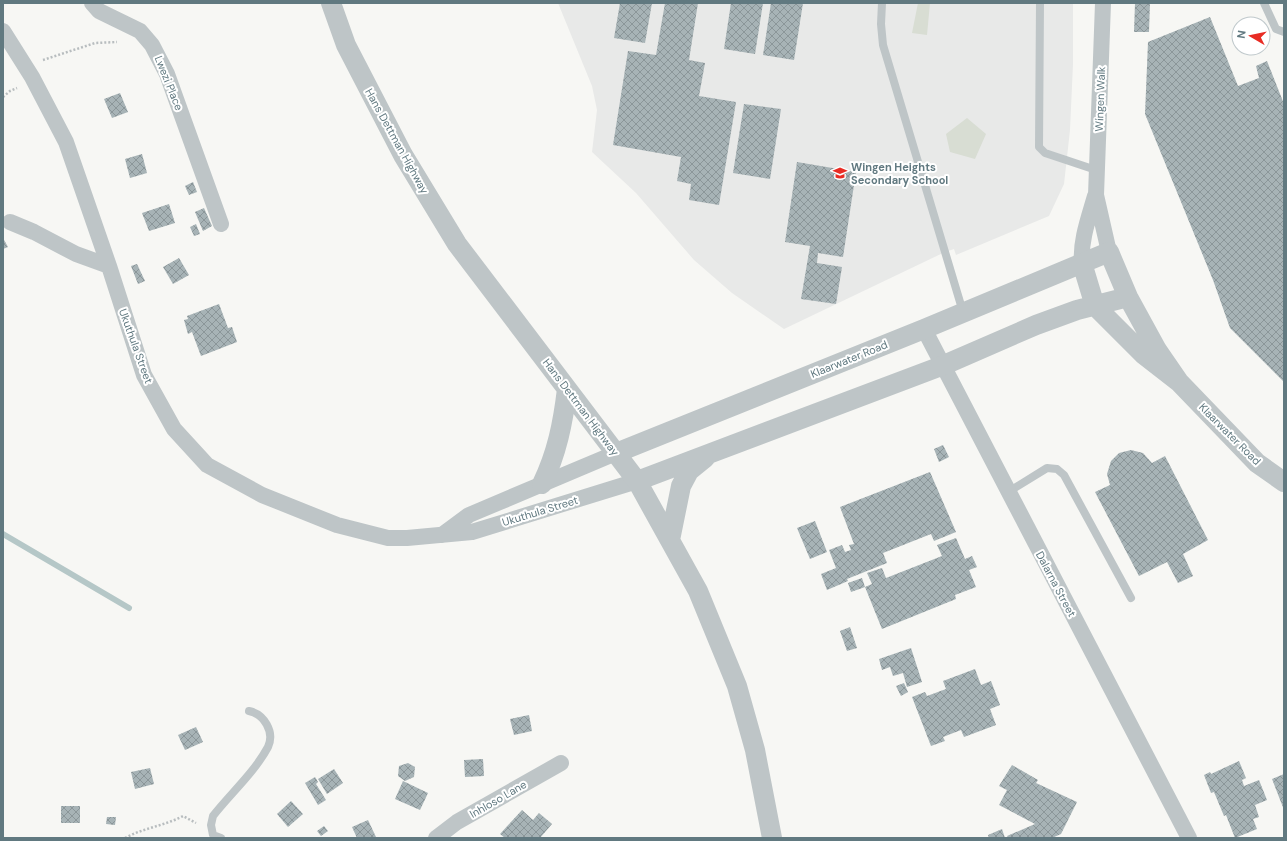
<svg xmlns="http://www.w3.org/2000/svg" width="1287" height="841" viewBox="0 0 1287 841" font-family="'DM Sans',sans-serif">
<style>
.built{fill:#e8e9e8}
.grass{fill:#d8ddd3}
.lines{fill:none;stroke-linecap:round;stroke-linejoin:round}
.stream{stroke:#b5c7c7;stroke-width:6}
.building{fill:url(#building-cross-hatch)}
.path{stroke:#b8bdbf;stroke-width:2.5;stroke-dasharray:2 2;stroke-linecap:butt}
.service{stroke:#bec5c7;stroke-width:8}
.minor{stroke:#bec5c7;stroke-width:16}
.tertiary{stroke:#bec5c7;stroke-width:20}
.labels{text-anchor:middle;stroke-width:4;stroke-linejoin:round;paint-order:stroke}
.street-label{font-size:11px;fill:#617980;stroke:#fff}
.poi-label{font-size:11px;font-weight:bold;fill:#617980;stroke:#fff;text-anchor:start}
</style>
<defs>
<pattern id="building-cross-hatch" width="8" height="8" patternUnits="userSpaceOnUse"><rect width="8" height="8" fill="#a7b3b6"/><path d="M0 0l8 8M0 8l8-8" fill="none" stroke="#8b9699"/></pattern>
</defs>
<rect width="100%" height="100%" fill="#f7f7f4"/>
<path class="built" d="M 558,3 L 1073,3 L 1073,64 L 1070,130 L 1064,184 L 1049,216 L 956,255 L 954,249 L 945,252 L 784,329 L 732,293 L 694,260 L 636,193 L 592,152 L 597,110 L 592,86 Z"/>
<path class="grass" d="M 918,3 L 930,3 L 927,35 L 912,33 Z
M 967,118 L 986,134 L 975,159 L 950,152 L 946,134 Z"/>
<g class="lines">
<path class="stream" d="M 3,534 L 129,608"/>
</g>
<path class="building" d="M 620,3 L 652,3 L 645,43 L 614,38 Z
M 665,3 L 698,3 L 689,60 L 705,63 L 699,96 L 736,102 L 719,205 L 689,200 L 691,184 L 677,181 L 681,157 L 613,145 L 628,51 L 656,55 Z
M 731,3 L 763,3 L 755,54 L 724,49 Z
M 771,3 L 803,3 L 794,60 L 763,55 Z
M 1135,3 L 1150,3 L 1149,32 L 1134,32 Z
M 1210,17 L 1238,86 L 1259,78 L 1256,66 L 1267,61 L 1284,104 L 1284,382 L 1230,328 L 1213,280 L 1145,114 L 1148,42 Z
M 120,93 L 128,112 L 112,118 L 104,99 Z
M 744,104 L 781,109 L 770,179 L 733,173 Z
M 142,154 L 147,173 L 130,178 L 125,159 Z
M 797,162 L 856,172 L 843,257 L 818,253 L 817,263 L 842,267 L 836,304 L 801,299 L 810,246 L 785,242 Z
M 193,182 L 197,192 L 189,195 L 185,186 Z
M 169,204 L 175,223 L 149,231 L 142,213 Z
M 204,208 L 212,226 L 203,231 L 195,212 Z
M 196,224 L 200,234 L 194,236 L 190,227 Z
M 3,238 L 8,247 L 3,249 Z
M 179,258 L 189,275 L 173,284 L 163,267 Z
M 137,264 L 145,281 L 138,284 L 131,266 Z
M 219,304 L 228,328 L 232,327 L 237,342 L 201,356 L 192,332 L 188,334 L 184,320 L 188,319 L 187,316 Z
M 943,445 L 949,457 L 939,462 L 934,449 Z
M 1131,450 L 1143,453 L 1152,463 L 1165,456 L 1208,540 L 1183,554 L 1193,576 L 1178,583 L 1167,562 L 1139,576 L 1095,492 L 1110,485 L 1107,474 L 1111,461 L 1119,453 Z
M 930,472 L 956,532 L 934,541 L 931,534 L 883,553 L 887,563 L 847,579 L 848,581 L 827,590 L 821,574 L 836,568 L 829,550 L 842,545 L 845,552 L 851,550 L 849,545 L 854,544 L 840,507 Z
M 815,521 L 827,552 L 810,559 L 797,528 Z
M 956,538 L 965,559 L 972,556 L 977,567 L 969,570 L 976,587 L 955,595 L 956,599 L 882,629 L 865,587 L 872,584 L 867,573 L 882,568 L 886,578 L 942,556 L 937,545 Z
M 862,578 L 865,587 L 851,592 L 848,583 Z
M 850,627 L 857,648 L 847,651 L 840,631 Z
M 911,648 L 922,682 L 907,687 L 903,673 L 893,676 L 890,667 L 882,670 L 879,659 Z
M 975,669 L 981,685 L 991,681 L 1000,705 L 990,709 L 996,725 L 964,737 L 961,730 L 943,737 L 945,741 L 931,746 L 912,697 L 925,692 L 927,696 L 946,689 L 943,681 Z
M 904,683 L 908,692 L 901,696 L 896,686 Z
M 529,715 L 532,731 L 514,735 L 510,719 Z
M 196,727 L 203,742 L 185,750 L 178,735 Z
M 483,759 L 484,776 L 465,777 L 464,760 Z
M 1239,761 L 1246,778 L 1242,780 L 1244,786 L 1259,780 L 1267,800 L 1255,805 L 1259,817 L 1253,819 L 1257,829 L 1235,838 L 1226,815 L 1224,816 L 1214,792 L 1211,793 L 1204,775 L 1210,772 L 1211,774 Z
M 408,763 L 415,767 L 414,777 L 405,781 L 398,776 L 399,766 Z
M 1012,765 L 1038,780 L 1036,783 L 1077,802 L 1061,834 L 1052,838 L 1008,838 L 1007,836 L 1035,824 L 999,805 L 1007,790 L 999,786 Z
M 150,768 L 154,784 L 135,789 L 131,772 Z
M 334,769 L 343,783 L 327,794 L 318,779 Z
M 1284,774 L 1284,810 L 1272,779 Z
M 315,777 L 318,782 L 316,784 L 326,800 L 318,805 L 305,783 Z
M 403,781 L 428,793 L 420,810 L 395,799 Z
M 291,801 L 303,814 L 288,827 L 277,814 Z
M 61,806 L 80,806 L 80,823 L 61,823 Z
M 522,810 L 533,820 L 539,813 L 552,824 L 540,838 L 505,838 L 500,834 Z
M 107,817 L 116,817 L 115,825 L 106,824 Z
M 368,820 L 376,837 L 357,838 L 352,827 Z
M 324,826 L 328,831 L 321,836 L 317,831 Z
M 1002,829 L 1005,838 L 989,838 L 988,835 Z"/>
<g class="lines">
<path class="path" d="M 43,60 L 95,43 L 117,42
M 3,97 L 10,91 L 17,88
M 125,838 C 143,828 164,826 183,816 L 196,823"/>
<path class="service" d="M 882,3 L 881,24 L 883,45 L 963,312
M 1040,3 L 1039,147 L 1045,153 L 1096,170
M 1264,3 L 1276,29 L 1284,32
M 1008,492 L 1047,468 L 1057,469 L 1064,475 L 1131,598
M 221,838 L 213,835 L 211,825 L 213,816 C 231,793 254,773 268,747 C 275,732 264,714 249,711"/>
<path class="minor" d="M 92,3 L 99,11 L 140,31 L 152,45 L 167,74 L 221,224
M 1103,3 L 1096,195 L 1109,252
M 3,31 L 32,77 L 66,142 L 109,266 L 144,375 L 174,429 L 207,465 L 262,495 L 337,525 L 388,538 L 407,538 L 472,532 L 637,481
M 10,222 L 34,232 L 76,254 L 109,266
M 1082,263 C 1080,241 1089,217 1095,196
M 924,329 L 1189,838
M 442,535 L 469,515 L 616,453
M 436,838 L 457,822 L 561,763"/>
<path class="tertiary" d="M 331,3 L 346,45 L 403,155 L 457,244 L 637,481 L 698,591 L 737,686 L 755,750 L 772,838
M 1082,263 L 1095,306 L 1143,354 L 1179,382 L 1257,463 L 1284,482
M 616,453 L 924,329 L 1109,252 L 1128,297 L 1157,350 L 1179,382
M 637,481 L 944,365 L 1036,325 L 1077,310 L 1128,297
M 542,484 C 557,453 563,423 567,389
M 670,540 L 681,486 L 689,471 L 705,458"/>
</g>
<defs>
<symbol id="school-bare" viewBox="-9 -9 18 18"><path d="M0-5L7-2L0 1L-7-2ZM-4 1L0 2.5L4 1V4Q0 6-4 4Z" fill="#e82c24" stroke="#fff" stroke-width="2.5" paint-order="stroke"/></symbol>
</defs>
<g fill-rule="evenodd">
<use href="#school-bare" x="830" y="163" width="20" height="20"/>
</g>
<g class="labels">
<g class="street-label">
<text transform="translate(169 83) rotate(68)" y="4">Lwezi Place</text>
<text transform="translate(1100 99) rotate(-88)" y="4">Wingen Walk</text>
<text transform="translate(397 141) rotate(61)" y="4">Hans Dettman Highway</text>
<text transform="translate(136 346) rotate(70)" y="4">Ukuthula Street</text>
<text transform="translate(849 359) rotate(-22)" y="4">Klaarwater Road</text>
<text transform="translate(581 407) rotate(53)" y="4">Hans Dettman Highway</text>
<text transform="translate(1230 434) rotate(45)" y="4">Klaarwater Road</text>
<text transform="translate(540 511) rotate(-17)" y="4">Ukuthula Street</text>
<text transform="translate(1056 584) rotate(62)" y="4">Dalarna Street</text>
<text transform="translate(498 799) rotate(-30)" y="4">Inhloso Lane</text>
</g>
<g class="poi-label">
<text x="851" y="171">Wingen Heights<tspan x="851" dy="13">Secondary School</tspan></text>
</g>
</g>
<rect width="1287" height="841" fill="none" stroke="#617980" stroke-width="8"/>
<g transform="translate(1251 36) rotate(279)"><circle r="19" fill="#ffffff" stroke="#c0c9cc"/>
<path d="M0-3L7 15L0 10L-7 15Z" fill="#e82c24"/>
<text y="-6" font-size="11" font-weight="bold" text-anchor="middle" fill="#617980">N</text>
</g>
</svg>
